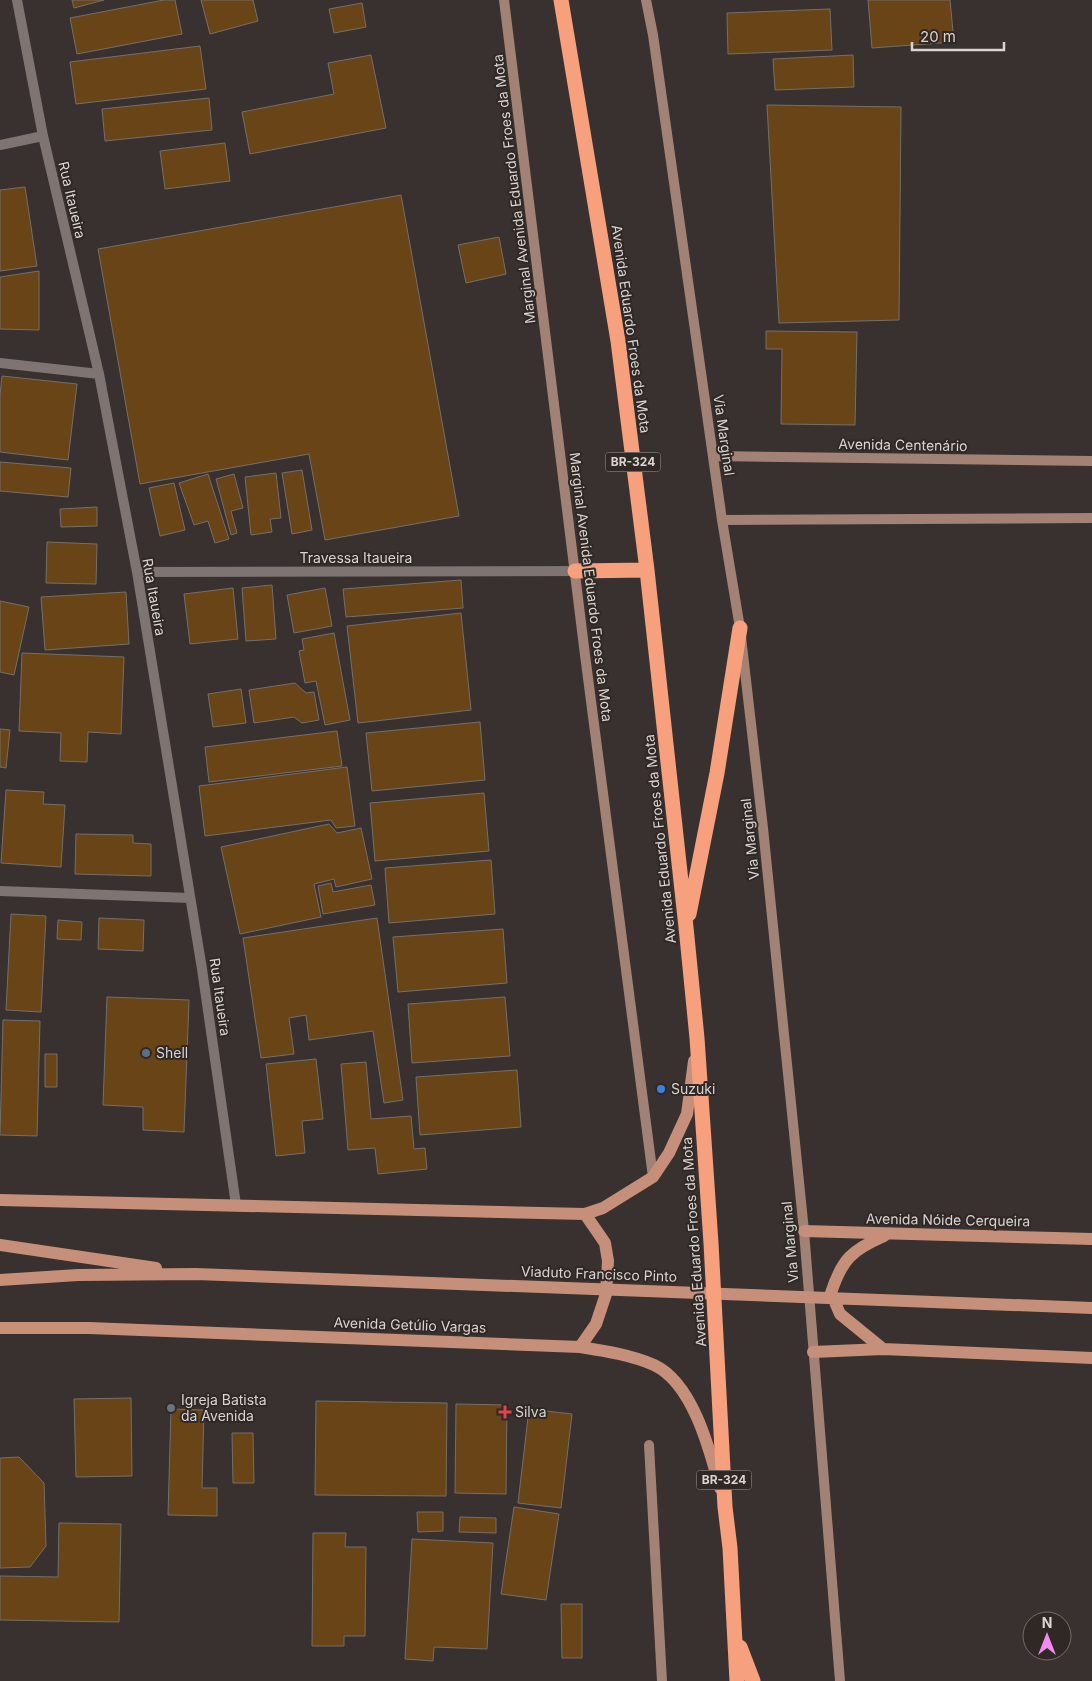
<svg xmlns="http://www.w3.org/2000/svg" width="1092" height="1681" viewBox="0 0 1092 1681" font-family="Inter,sans-serif">
<style>
.building{fill:#684416;stroke:#756f69}
.lines{fill:none;stroke-linecap:round;stroke-linejoin:round}
.street{stroke:#7e7572;stroke-width:10}
.secondary{stroke:#a28275;stroke-width:10}
.primary{stroke:#c68f79;stroke-width:12}
.highway{stroke:#f6a07d;stroke-width:15}
.service-dot{fill:#5c6f8a;stroke:#2f2825;stroke-width:2}
.shop-dot{fill:#3f7fe0;stroke:#2f2825;stroke-width:2}
.worship-dot{fill:#6b7280;stroke:#2f2825;stroke-width:2}
.health-dot{fill:#e0444e;stroke:#2f2825;stroke-width:2}
.labels{text-anchor:middle;stroke-width:4;stroke-linejoin:round;paint-order:stroke}
.shield{fill:#2f2825;stroke:#a6a09e;stroke-width:1}
.shield-label{font-size:12px;font-weight:bold;fill:#d9d4d2}
.street-label{font-size:14px;fill:#d9d4d2;stroke:#2f2825}
.poi-label{font-size:14px;fill:#d9d4d2;stroke:#2f2825;text-anchor:start}
</style>
<rect width="100%" height="100%" fill="#39312f"/>
<path class="building" d="M 72,0 L 104,0 L 74,8 Z
M 164,0 L 175,0 L 182,34 L 77,54 L 70,18 Z
M 201,0 L 253,0 L 258,21 L 210,34 Z
M 868,0 L 950,0 L 954,42 L 872,48 Z
M 362,3 L 366,27 L 334,33 L 329,9 Z
M 830,9 L 832,50 L 728,54 L 727,13 Z
M 200,46 L 206,89 L 76,104 L 70,62 Z
M 371,55 L 386,128 L 250,154 L 242,112 L 334,94 L 328,63 Z
M 853,55 L 854,87 L 775,90 L 773,59 Z
M 209,98 L 212,130 L 105,141 L 102,109 Z
M 767,105 L 901,107 L 899,320 L 779,323 Z
M 225,143 L 230,181 L 165,189 L 160,151 Z
M 25,187 L 37,266 L 0,271 L 0,190 Z
M 401,195 L 459,516 L 325,540 L 309,454 L 140,484 L 98,249 Z
M 499,237 L 506,274 L 466,283 L 458,245 Z
M 39,271 L 39,330 L 0,329 L 0,277 Z
M 766,331 L 857,332 L 855,425 L 781,424 L 782,349 L 766,349 Z
M 2,376 L 77,384 L 68,460 L 0,452 L 0,395 Z
M 0,462 L 71,468 L 68,497 L 0,491 Z
M 302,470 L 312,530 L 292,534 L 282,473 Z
M 276,473 L 281,518 L 270,519 L 272,532 L 251,535 L 245,477 Z
M 208,474 L 229,539 L 215,543 L 208,521 L 194,525 L 179,483 Z
M 234,474 L 243,508 L 231,511 L 237,533 L 231,535 L 216,479 Z
M 174,483 L 185,530 L 160,536 L 149,488 Z
M 97,507 L 97,526 L 61,527 L 60,509 Z
M 47,542 L 97,544 L 96,584 L 46,583 Z
M 461,580 L 463,608 L 346,617 L 343,589 Z
M 272,585 L 276,639 L 246,641 L 242,588 Z
M 233,588 L 238,639 L 190,644 L 184,594 Z
M 325,588 L 332,626 L 294,633 L 287,595 Z
M 126,592 L 129,644 L 45,650 L 41,597 Z
M 0,601 L 29,607 L 14,675 L 0,672 Z
M 461,613 L 471,710 L 358,723 L 347,626 Z
M 334,633 L 350,720 L 325,725 L 316,681 L 305,683 L 299,651 L 304,650 L 302,639 Z
M 22,653 L 124,657 L 121,734 L 88,732 L 87,762 L 60,761 L 61,733 L 19,731 Z
M 295,683 L 306,693 L 314,692 L 319,720 L 302,723 L 294,717 L 254,723 L 249,690 Z
M 241,689 L 246,723 L 213,727 L 208,694 Z
M 480,722 L 485,780 L 372,791 L 366,733 Z
M 0,729 L 10,730 L 6,768 L 0,767 Z
M 337,731 L 342,766 L 209,782 L 205,747 Z
M 347,767 L 355,826 L 336,828 L 331,820 L 205,836 L 199,786 Z
M 6,790 L 44,792 L 43,804 L 65,805 L 61,867 L 1,863 Z
M 484,793 L 489,851 L 375,861 L 370,803 Z
M 329,824 L 337,833 L 361,828 L 372,879 L 336,887 L 334,879 L 314,884 L 321,917 L 240,934 L 221,847 Z
M 76,834 L 133,835 L 133,843 L 151,844 L 151,876 L 75,874 Z
M 491,860 L 495,914 L 389,923 L 385,868 Z
M 331,883 L 333,892 L 371,885 L 375,905 L 323,914 L 318,886 Z
M 11,914 L 46,916 L 41,1012 L 6,1010 Z
M 99,918 L 144,920 L 143,951 L 98,949 Z
M 377,918 L 403,1100 L 384,1103 L 373,1031 L 309,1040 L 306,1015 L 289,1018 L 294,1054 L 261,1058 L 243,938 Z
M 58,920 L 82,922 L 81,940 L 57,939 Z
M 503,929 L 507,983 L 398,992 L 393,937 Z
M 107,997 L 189,1000 L 184,1132 L 143,1130 L 143,1107 L 103,1105 Z
M 505,997 L 510,1056 L 412,1063 L 408,1004 Z
M 3,1020 L 40,1021 L 37,1136 L 0,1135 Z
M 45,1054 L 57,1054 L 57,1087 L 45,1087 Z
M 316,1059 L 323,1119 L 302,1121 L 305,1153 L 276,1156 L 266,1064 Z
M 366,1062 L 371,1119 L 411,1116 L 414,1149 L 425,1148 L 427,1169 L 378,1174 L 375,1148 L 348,1150 L 341,1064 Z
M 517,1070 L 521,1127 L 420,1135 L 416,1077 Z
M 131,1398 L 132,1476 L 76,1477 L 74,1399 Z
M 316,1401 L 447,1403 L 446,1496 L 315,1495 Z
M 456,1404 L 507,1405 L 506,1494 L 455,1493 Z
M 171,1409 L 204,1410 L 202,1488 L 217,1488 L 217,1516 L 168,1515 Z
M 529,1409 L 572,1414 L 561,1508 L 518,1503 Z
M 232,1433 L 253,1433 L 254,1483 L 233,1483 Z
M 19,1457 L 44,1483 L 46,1546 L 30,1567 L 0,1568 L 0,1458 Z
M 514,1507 L 559,1514 L 546,1600 L 501,1594 Z
M 417,1512 L 443,1512 L 443,1531 L 418,1532 Z
M 460,1517 L 496,1518 L 496,1533 L 459,1532 Z
M 59,1523 L 121,1524 L 119,1622 L 0,1620 L 0,1576 L 58,1577 Z
M 313,1533 L 346,1533 L 345,1547 L 366,1547 L 365,1636 L 344,1636 L 344,1646 L 312,1646 Z
M 412,1539 L 493,1543 L 487,1649 L 434,1647 L 433,1661 L 405,1659 Z
M 561,1604 L 582,1604 L 582,1658 L 562,1658 Z"/>
<g class="lines">
<path class="street" d="M 17,0 L 43,136 L 99,374 L 137,572 L 202,969 L 236,1205
M 0,145 L 43,136
M 0,363 L 99,374
M 137,572 L 575,571
M 0,891 L 190,898"/>
<path class="secondary" d="M 504,0 L 585,655 L 653,1177
M 646,0 L 653,35 L 722,520 L 740,628 L 763,828 L 804,1231 L 840,1681
M 714,456 L 1092,461
M 722,520 L 1092,518
M 649,1445 L 662,1681"/>
<path class="primary" d="M 0,1200 L 585,1214 L 603,1208 L 653,1177 L 669,1153 L 687,1114 L 694,1061
M 804,1231 L 1092,1239
M 0,1245 L 156,1268
M 0,1280 L 78,1275 L 196,1274 L 1092,1308
M 0,1328 L 89,1328 L 580,1347 C 605,1351 631,1355 654,1365 C 693,1383 710,1451 720,1488
M 580,1347 L 596,1324 L 606,1294 L 608,1261 L 605,1243 L 585,1214
M 883,1349 L 840,1314 L 831,1293 C 842,1259 852,1250 884,1236
M 813,1352 L 883,1349 L 1092,1358"/>
<path class="highway" d="M 561,0 L 618,341 L 647,570 L 686,927 L 697,1038 L 711,1243 L 725,1507 L 730,1548 L 737,1681
M 575,571 L 647,570
M 689,914 L 717,773 L 740,628
M 740,1647 L 753,1681"/>
</g>
<circle class="service-dot" cx="146" cy="1053" r="5"/>
<circle class="shop-dot" cx="661" cy="1089" r="5"/>
<circle class="worship-dot" cx="171" cy="1408" r="5"/>
<path class="health-dot" d="M502.5 1404.5h5v5h5v5h-5v5h-5v-5h-5v-5h5z"/>
<g class="labels">
<g class="shield">
<rect x="605.5" y="452.5" width="55" height="19" rx="4"/>
<rect x="696.5" y="1470.5" width="55" height="19" rx="4"/>
</g>
<g class="shield-label">
<text x="633" y="466">BR-324</text>
<text x="724" y="1484">BR-324</text>
</g>
<g class="street-label">
<text transform="translate(514 189) rotate(-97)" y="5">Marginal Avenida Eduardo Froes da Mota</text>
<text transform="translate(72 200) rotate(77)" y="5">Rua Itaueira</text>
<text transform="translate(631 329) rotate(82)" y="5">Avenida Eduardo Froes da Mota</text>
<text transform="translate(724 435) rotate(82)" y="5">Via Marginal</text>
<text transform="translate(903 445) rotate(1)" y="5">Avenida Centenário</text>
<text x="356" y="563">Travessa Itaueira</text>
<text transform="translate(591 587) rotate(83)" y="5">Marginal Avenida Eduardo Froes da Mota</text>
<text transform="translate(154 597) rotate(80)" y="5">Rua Itaueira</text>
<text transform="translate(660 839) rotate(-96)" y="5">Avenida Eduardo Froes da Mota</text>
<text transform="translate(750 839) rotate(-96)" y="5">Via Marginal</text>
<text transform="translate(220 997) rotate(82)" y="5">Rua Itaueira</text>
<text transform="translate(948 1220) rotate(1)" y="5">Avenida Nóide Cerqueira</text>
<text transform="translate(694 1242) rotate(-94)" y="5">Avenida Eduardo Froes da Mota</text>
<text transform="translate(790 1242) rotate(-95)" y="5">Via Marginal</text>
<text transform="translate(599 1274) rotate(2)" y="5">Viaduto Francisco Pinto</text>
<text transform="translate(410 1325) rotate(2)" y="5">Avenida Getúlio Vargas</text>
</g>
<g class="poi-label">
<text x="156" y="1058">Shell</text>
<text x="671" y="1094">Suzuki</text>
<text x="181" y="1405">Igreja Batista<tspan x="181" dy="16">da Avenida</tspan></text>
<text x="515" y="1417">Silva</text>
</g>
</g>
<g transform="translate(1047 1636)"><circle r="24" fill="#2f2825" stroke="#736d6a"/>
<path d="M0-4L9 19L0 12L-9 19Z" fill="#f489f0"/>
<text y="-8" font-size="14" font-weight="bold" text-anchor="middle" fill="#d9d4d2">N</text>
</g>
<path d="M912 42v8h92v-8" fill="none" stroke="#d9d4d2" stroke-width="2.5"/>
<text x="920" y="42" font-size="15" fill="#d9d4d2" stroke="#2f2825" stroke-width="4" paint-order="stroke">20 m</text>
</svg>
